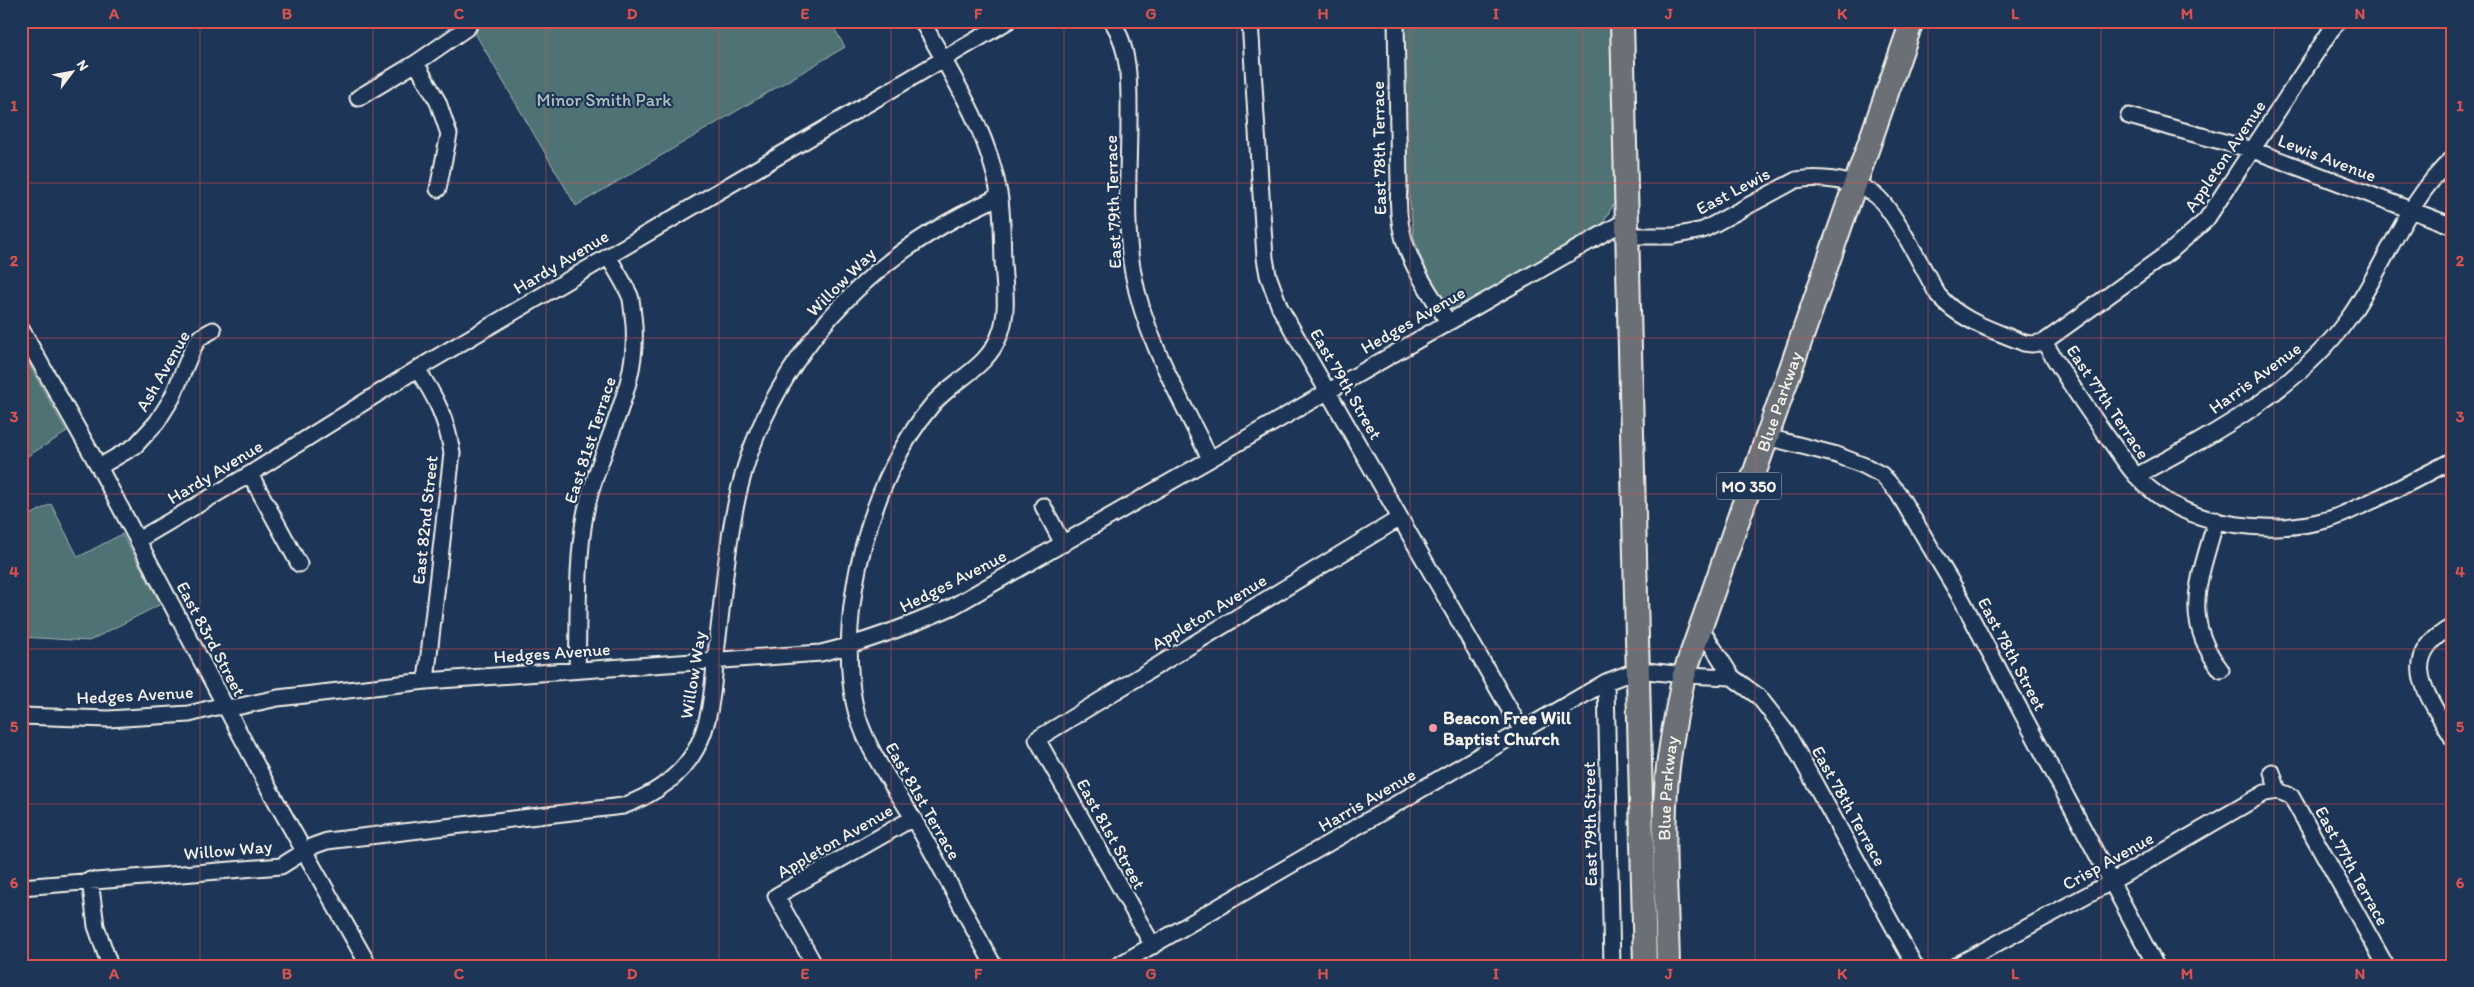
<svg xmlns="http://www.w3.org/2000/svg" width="2474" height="987" viewBox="0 0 2474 987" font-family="Itim,sans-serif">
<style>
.green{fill:#4f7374;stroke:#a2b2ae}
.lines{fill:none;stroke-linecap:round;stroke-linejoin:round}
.minor-casing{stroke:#f4f1e8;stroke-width:19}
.highway-casing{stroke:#f4f1e8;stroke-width:26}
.minor{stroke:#1d3557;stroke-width:15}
.highway{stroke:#6a7074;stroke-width:22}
.grid{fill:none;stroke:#dc504e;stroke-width:1;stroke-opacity:0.55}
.poi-dot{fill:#ff9aa2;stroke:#1d3557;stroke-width:2}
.labels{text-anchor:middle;stroke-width:4.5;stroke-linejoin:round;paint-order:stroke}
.shield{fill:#1d3557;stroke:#b4b9bc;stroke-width:1}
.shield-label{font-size:16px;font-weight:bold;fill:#f4f1e8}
.park-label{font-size:18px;fill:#b2bfba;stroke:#1d3557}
.street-label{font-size:18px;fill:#f4f1e8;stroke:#1d3557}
.poi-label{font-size:18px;font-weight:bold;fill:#f4f1e8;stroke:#1d3557;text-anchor:start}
.neatline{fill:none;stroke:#dc504e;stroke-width:2}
.grid-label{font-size:16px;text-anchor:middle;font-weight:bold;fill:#dc504e}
</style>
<rect width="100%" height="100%" fill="#1d3557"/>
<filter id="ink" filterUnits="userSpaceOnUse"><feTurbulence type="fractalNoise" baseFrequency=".02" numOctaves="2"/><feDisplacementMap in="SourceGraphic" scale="10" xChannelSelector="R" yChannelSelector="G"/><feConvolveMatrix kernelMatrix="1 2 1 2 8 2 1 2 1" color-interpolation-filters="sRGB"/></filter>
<g filter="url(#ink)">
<path class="green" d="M 479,21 L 830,21 L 845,47 L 576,206 L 476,35 Z
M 1404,21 L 1612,21 L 1616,200 L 1602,225 L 1456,309 L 1449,308 L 1423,264 L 1414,237 L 1407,180 Z
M 21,350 L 67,432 L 26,457 L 21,452 Z
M 51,504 L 78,557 L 122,534 L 161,604 L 89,641 L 21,637 L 21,520 Z"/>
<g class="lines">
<defs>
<path id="minor" d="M 922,21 C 952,76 988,130 999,193 C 1003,215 1002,239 1003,261 C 1004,285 1009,311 1000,334 C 988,368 954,379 932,405 C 871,477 836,610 854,702 C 863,746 891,781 913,818 C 941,867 967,917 994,966
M 1112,21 C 1131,50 1129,88 1129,121 C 1129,169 1124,227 1133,273 C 1145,339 1181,399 1210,459
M 1250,21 L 1265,258 L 1268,275 L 1280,308 L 1522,731
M 1396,21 L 1399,186 C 1394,244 1419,275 1448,322
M 416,63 L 438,102 L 449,134 L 438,189
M 358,98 L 416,63 L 468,27 L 470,21
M 2129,116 L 2253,150 L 2453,226
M 1628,236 L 1673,236 L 1703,230 L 1796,180 C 1819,176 1854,180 1874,194 C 1893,207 1925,273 1938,295 C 1960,321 1993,330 2024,343 L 2032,344 L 2044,342 L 2172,250 L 2206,220 L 2331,30 L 2339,21
M 21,329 L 99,467 L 268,787 L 369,966
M 2044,342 C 2065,376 2087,410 2111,442 C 2123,459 2134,476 2150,489 C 2195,528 2274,535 2330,519 C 2341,516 2351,510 2361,506 C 2393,492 2423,476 2453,460
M 417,369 C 436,397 447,420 452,453 L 426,681
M 1767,437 L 1837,455 L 1865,466 L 1882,475 L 1898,493 L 1962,600 L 2156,966
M 99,467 L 135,446 L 157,422 L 172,398 L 193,348 L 199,338 L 213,330
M 250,474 L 299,564
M 2136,476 C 2212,435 2296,391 2348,319 C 2385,268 2405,201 2453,158
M 1043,506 L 1063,544
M 2216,520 C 2200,579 2180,617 2221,670
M 138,540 L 250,474 L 417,369 L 1008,21
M 2453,626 C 2394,658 2429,696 2453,739
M 1700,627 L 1732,677 L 1759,697 L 1787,733 L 1915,966
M 577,670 C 579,619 576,566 585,515 C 598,447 643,386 633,315 C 632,309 632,301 630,296 C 624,282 615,269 608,256
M 1606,682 L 1612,966
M 21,716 L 108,719 L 189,714 L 216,707 L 236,707 L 278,698 L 426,681 L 821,653 C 866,642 909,626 952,607 L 1627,220
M 1037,739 L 1400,518
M 1037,739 L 1153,946
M 2272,772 L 2278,791
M 90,880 L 96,926 L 110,966
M 21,887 L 281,866 L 313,846 L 327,841 L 623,806 C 653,795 680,778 696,749 C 713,718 713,679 717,645 C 726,574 729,499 758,432 C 805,324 886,248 992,200 L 999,194
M 815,966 L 776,896 L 913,818
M 1117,966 L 1606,682 L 1638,670 L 1684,675 L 1732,677
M 1955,966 L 2111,882 L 2265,793 L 2278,791 L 2291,796 L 2386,966"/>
<g id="highway">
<path d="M 1622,21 L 1645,966"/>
<path id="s1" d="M 1668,966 C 1667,903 1661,840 1667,777 C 1670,743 1677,709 1684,675 L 1912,21"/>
</g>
</defs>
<use href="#minor" class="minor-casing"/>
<use href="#highway" class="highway-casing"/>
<use href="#minor" class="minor"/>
<use href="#highway" class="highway"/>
</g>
</g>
<path class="grid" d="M 200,21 L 200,966M 373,21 L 373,966M 546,21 L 546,966M 719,21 L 719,966M 891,21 L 891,966M 1064,21 L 1064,966M 1237,21 L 1237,966M 1410,21 L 1410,966M 1583,21 L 1583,966M 1755,21 L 1755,966M 1928,21 L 1928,966M 2101,21 L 2101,966M 2274,21 L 2274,966M 21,183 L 2453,183M 21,338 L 2453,338M 21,494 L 2453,494M 21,649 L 2453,649M 21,804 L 2453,804"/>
<circle class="poi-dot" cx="1433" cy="728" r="5"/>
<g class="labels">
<rect class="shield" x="1716.5" y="472.5" width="65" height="27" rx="4"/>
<g class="shield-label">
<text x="1749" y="492">MO 350</text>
</g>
<g class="park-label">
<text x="604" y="106">Minor Smith Park</text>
</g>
<g class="street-label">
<text transform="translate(1379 148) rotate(-91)" y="6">East 78th Terrace</text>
<text transform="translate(2225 156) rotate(-56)" y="6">Appleton Avenue</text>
<text transform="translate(2327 158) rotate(21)" y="6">Lewis Avenue</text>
<text transform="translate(1733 191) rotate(-28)" y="6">East Lewis</text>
<text transform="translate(1113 202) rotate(-92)" y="6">East 79th Terrace</text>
<text transform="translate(561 262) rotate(-31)" y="6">Hardy Avenue</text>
<text transform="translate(841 282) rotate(-45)" y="6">Willow Way</text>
<text transform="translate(1413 320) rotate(-30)" y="6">Hedges Avenue</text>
<text transform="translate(163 371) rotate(-60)" y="6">Ash Avenue</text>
<text transform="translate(2255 378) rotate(-36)" y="6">Harris Avenue</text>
<text transform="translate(1346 384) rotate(60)" y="6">East 79th Street</text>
<text dy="6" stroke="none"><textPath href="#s1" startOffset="582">Blue Parkway</textPath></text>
<text transform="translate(2108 402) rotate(56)" y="6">East 77th Terrace</text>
<text transform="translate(590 440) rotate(-72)" y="6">East 81st Terrace</text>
<text transform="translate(215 472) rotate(-31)" y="6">Hardy Avenue</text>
<text transform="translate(425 520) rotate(-84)" y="6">East 82nd Street</text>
<text transform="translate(953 581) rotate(-27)" y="6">Hedges Avenue</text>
<text transform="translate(1209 612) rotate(-31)" y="6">Appleton Avenue</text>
<text transform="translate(211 639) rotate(62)" y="6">East 83rd Street</text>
<text transform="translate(552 653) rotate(-4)" y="6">Hedges Avenue</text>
<text transform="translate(2012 654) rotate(62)" y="6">East 78th Street</text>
<text transform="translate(693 675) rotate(-81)" y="6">Willow Way</text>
<text transform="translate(135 695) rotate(-3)" y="6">Hedges Avenue</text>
<text dy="6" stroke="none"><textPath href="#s1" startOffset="178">Blue Parkway</textPath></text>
<text transform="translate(1367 800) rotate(-30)" y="6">Harris Avenue</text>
<text transform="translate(923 801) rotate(60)" y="6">East 81st Terrace</text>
<text transform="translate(1849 806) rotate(61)" y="6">East 78th Terrace</text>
<text transform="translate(1590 824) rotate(-91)" y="6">East 79th Street</text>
<text transform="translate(1111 834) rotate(61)" y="6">East 81st Street</text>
<text transform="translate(835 841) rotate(-30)" y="6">Appleton Avenue</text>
<text transform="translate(228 850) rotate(-5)" y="6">Willow Way</text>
<text transform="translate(2108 861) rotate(-29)" y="6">Crisp Avenue</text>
<text transform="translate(2352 866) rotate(61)" y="6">East 77th Terrace</text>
</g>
<g class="poi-label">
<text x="1443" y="724">Beacon Free Will<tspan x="1443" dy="21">Baptist Church</tspan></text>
</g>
</g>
<rect width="2474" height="987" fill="none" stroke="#1d3557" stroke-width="55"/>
<g transform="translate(72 72) rotate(58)" stroke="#1d3557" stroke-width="4" paint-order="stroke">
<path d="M0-4L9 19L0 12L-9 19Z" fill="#f4f1e8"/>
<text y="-8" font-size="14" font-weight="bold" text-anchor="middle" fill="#f4f1e8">N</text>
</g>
<rect x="28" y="28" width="2418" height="932" class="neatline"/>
<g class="grid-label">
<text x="114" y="19">A</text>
<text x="287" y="19">B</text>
<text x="459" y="19">C</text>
<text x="632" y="19">D</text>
<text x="805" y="19">E</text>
<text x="978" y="19">F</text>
<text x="1151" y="19">G</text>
<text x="1323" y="19">H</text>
<text x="1496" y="19">I</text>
<text x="1669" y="19">J</text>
<text x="1842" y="19">K</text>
<text x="2015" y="19">L</text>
<text x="2187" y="19">M</text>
<text x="2360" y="19">N</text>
<text x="14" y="111">1</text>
<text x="2460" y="111">1</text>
<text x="14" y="266">2</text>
<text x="2460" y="266">2</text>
<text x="14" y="422">3</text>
<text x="2460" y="422">3</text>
<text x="14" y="577">4</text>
<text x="2460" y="577">4</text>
<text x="14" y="732">5</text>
<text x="2460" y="732">5</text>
<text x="14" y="888">6</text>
<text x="2460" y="888">6</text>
<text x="114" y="979">A</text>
<text x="287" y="979">B</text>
<text x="459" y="979">C</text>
<text x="632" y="979">D</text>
<text x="805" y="979">E</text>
<text x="978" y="979">F</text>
<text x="1151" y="979">G</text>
<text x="1323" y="979">H</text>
<text x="1496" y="979">I</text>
<text x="1669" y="979">J</text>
<text x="1842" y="979">K</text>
<text x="2015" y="979">L</text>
<text x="2187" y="979">M</text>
<text x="2360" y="979">N</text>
</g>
</svg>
